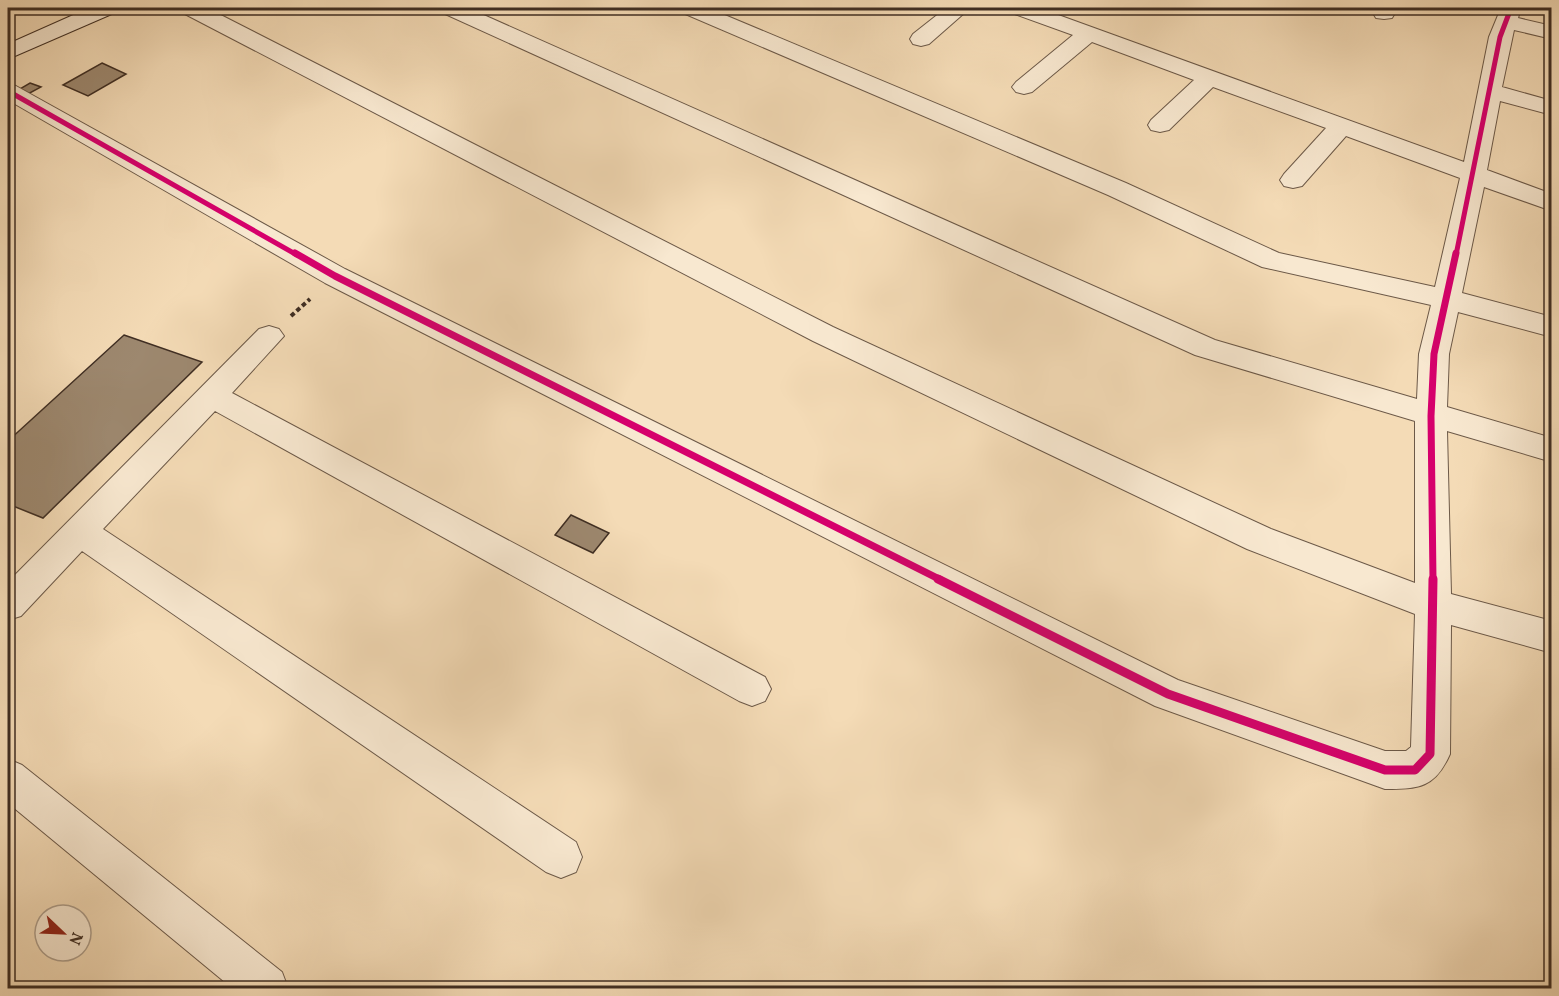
<svg xmlns="http://www.w3.org/2000/svg" width="1559" height="996" viewBox="0 0 1559 996" font-family="Vollkorn,serif">
<style>
.building{fill:#9d886f;stroke:#3f2e23;stroke-width:1.5}
.lines{fill:none;stroke-linecap:round;stroke-linejoin:round}
.street-casing{stroke:#6c5948;stroke-width:2}
.secondary-casing{stroke:#3f2e23;stroke-width:2}
.path{stroke:#3f2e23;stroke-width:4;stroke-dasharray:4.5 3;stroke-linecap:butt}
.street{fill:#f8e8d0;fill-rule:evenodd}
.secondary{fill:#f8e8d0;fill-rule:evenodd}
.cycleway-far2-casing{stroke:#f8e8d0;stroke-width:8}
.cycleway-far1-casing{stroke:#f8e8d0;stroke-width:10}
.cycleway-casing{stroke:#f8e8d0;stroke-width:13}
.cycleway-far2{stroke:#d6006c;stroke-width:5}
.cycleway-far1{stroke:#d6006c;stroke-width:7}
.cycleway{stroke:#d6006c;stroke-width:9}
</style>
<rect width="100%" height="100%" fill="#f4dbb6"/>
<filter id="stains"><feTurbulence type="fractalNoise" baseFrequency=".00333" numOctaves="4"/><feColorMatrix values="0 0 0 0 .2 0 0 0 0 .09 0 0 0 0 .02 0 0 0 .5 -.17"/></filter>
<radialGradient id="worn" r=".72"><stop offset=".6" stop-color="#630" stop-opacity="0"/><stop offset="1" stop-color="#630" stop-opacity=".3"/></radialGradient>
<path class="building" d="M 102,63 L 126,74 L 88,96 L 63,85 Z
M 30,83 L 41,87 L 28,94 L 18,90 Z
M 124,335 L 202,362 L 43,518 L 8,504 L 8,441 Z
M 571,515 L 609,533 L 593,553 L 555,535 Z"/>
<g class="lines">
<defs>
<path id="street" d="M 180,8 L 207,8 L 833,327 L 1271,529 L 1415,583 L 1415,421 L 1195,355 L 443,13 L 440,8 L 468,8 L 1215,340 L 1417,399 L 1419,354 L 1431,305 L 1262,267 L 1108,195 L 683,13 L 680,8 L 708,8 L 1126,183 L 1279,253 L 1435,287 L 1460,178 L 1346,136 L 1302,186 L 1293,188 L 1284,186 L 1280,180 L 1284,174 L 1326,128 L 1213,87 L 1169,130 L 1160,132 L 1151,130 L 1148,125 L 1151,120 L 1194,80 L 1092,42 L 1032,92 L 1024,94 L 1016,92 L 1012,87 L 1016,82 L 1073,35 L 1012,13 L 1009,8 L 1039,8 L 1464,162 L 1489,37 L 1501,8 L 1521,8 L 1518,18 L 1552,26 L 1552,39 L 1514,30 L 1502,87 L 1552,101 L 1552,115 L 1500,101 L 1487,170 L 1552,194 L 1552,211 L 1484,187 L 1462,293 L 1552,317 L 1552,337 L 1458,312 L 1449,354 L 1447,407 L 1552,438 L 1552,462 L 1447,431 L 1451,594 L 1552,621 L 1552,653 L 1451,625 L 1450,754 C 1435,788 1419,789 1385,789 L 1155,706 L 325,283 L 8,100 L 8,84 L 16,86 L 345,269 L 1178,680 L 1385,751 L 1406,751 L 1411,747 L 1415,614 L 1247,549 L 813,341 L 183,13 Z
M 946,8 L 970,8 L 929,44 L 921,46 L 913,44 L 910,39 L 913,34 Z
M 1377,8 L 1398,8 L 1392,18 L 1384,19 L 1376,18 L 1373,13 Z
M 269,326 L 279,329 L 284,336 L 232,393 L 765,677 L 771,689 L 765,701 L 752,706 L 739,701 L 215,411 L 103,529 L 576,842 L 582,857 L 576,872 L 561,878 L 546,872 L 82,551 L 21,616 L 8,620 L 8,582 L 259,329 Z
M 8,759 L 22,765 L 282,972 L 288,988 L 232,988 L 8,803 Z"/>
<path id="secondary" d="M 89,8 L 117,8 L 114,13 L 8,59 L 8,44 Z"/>
</defs>
<use href="#street" class="street-casing"/>
<use href="#secondary" class="secondary-casing"/>
<path class="path" d="M 291,316 L 310,299"/>
<use href="#street" class="street"/>
<use href="#secondary" class="secondary"/>
<defs>
<path id="cycleway-far2" d="M 8,91 L 297,255
M 1456,255 L 1500,37 L 1511,8"/>
<path id="cycleway-far1" d="M 295,253 L 335,276 L 941,580
M 1433,580 L 1431,416 L 1434,354 L 1456,253"/>
<path id="cycleway" d="M 938,579 L 1168,694 L 1385,770 L 1415,770 L 1430,754 L 1433,579"/>
</defs>
<use href="#cycleway-far2" class="cycleway-far2-casing"/>
<use href="#cycleway-far1" class="cycleway-far1-casing"/>
<use href="#cycleway" class="cycleway-casing"/>
<use href="#cycleway-far2" class="cycleway-far2"/>
<use href="#cycleway-far1" class="cycleway-far1"/>
<use href="#cycleway" class="cycleway"/>
</g>
<rect width="1559" height="996" fill="none" stroke="#f4dbb6" stroke-width="30"/>
<rect x="9" y="9" width="1541" height="978" fill="none" stroke="#3f2e23" stroke-width="3"/>
<rect x="15" y="15" width="1529" height="966" fill="none" stroke="#3f2e23" stroke-width="1.5"/>
<g transform="translate(63 933) rotate(113)"><circle r="28" fill="#f8e8d0" stroke="#ae9e8b" stroke-width="1.5"/>
<path d="M0-4.5L10 22L0 15L-10 22Z" fill="#8f2418"/>
<text y="-9" font-size="16" font-weight="bold" text-anchor="middle" fill="#3f2e23">N</text>
</g>
<rect width="100%" height="100%" filter="url(#stains)"/>
<rect width="100%" height="100%" fill="url(#worn)"/>
</svg>
